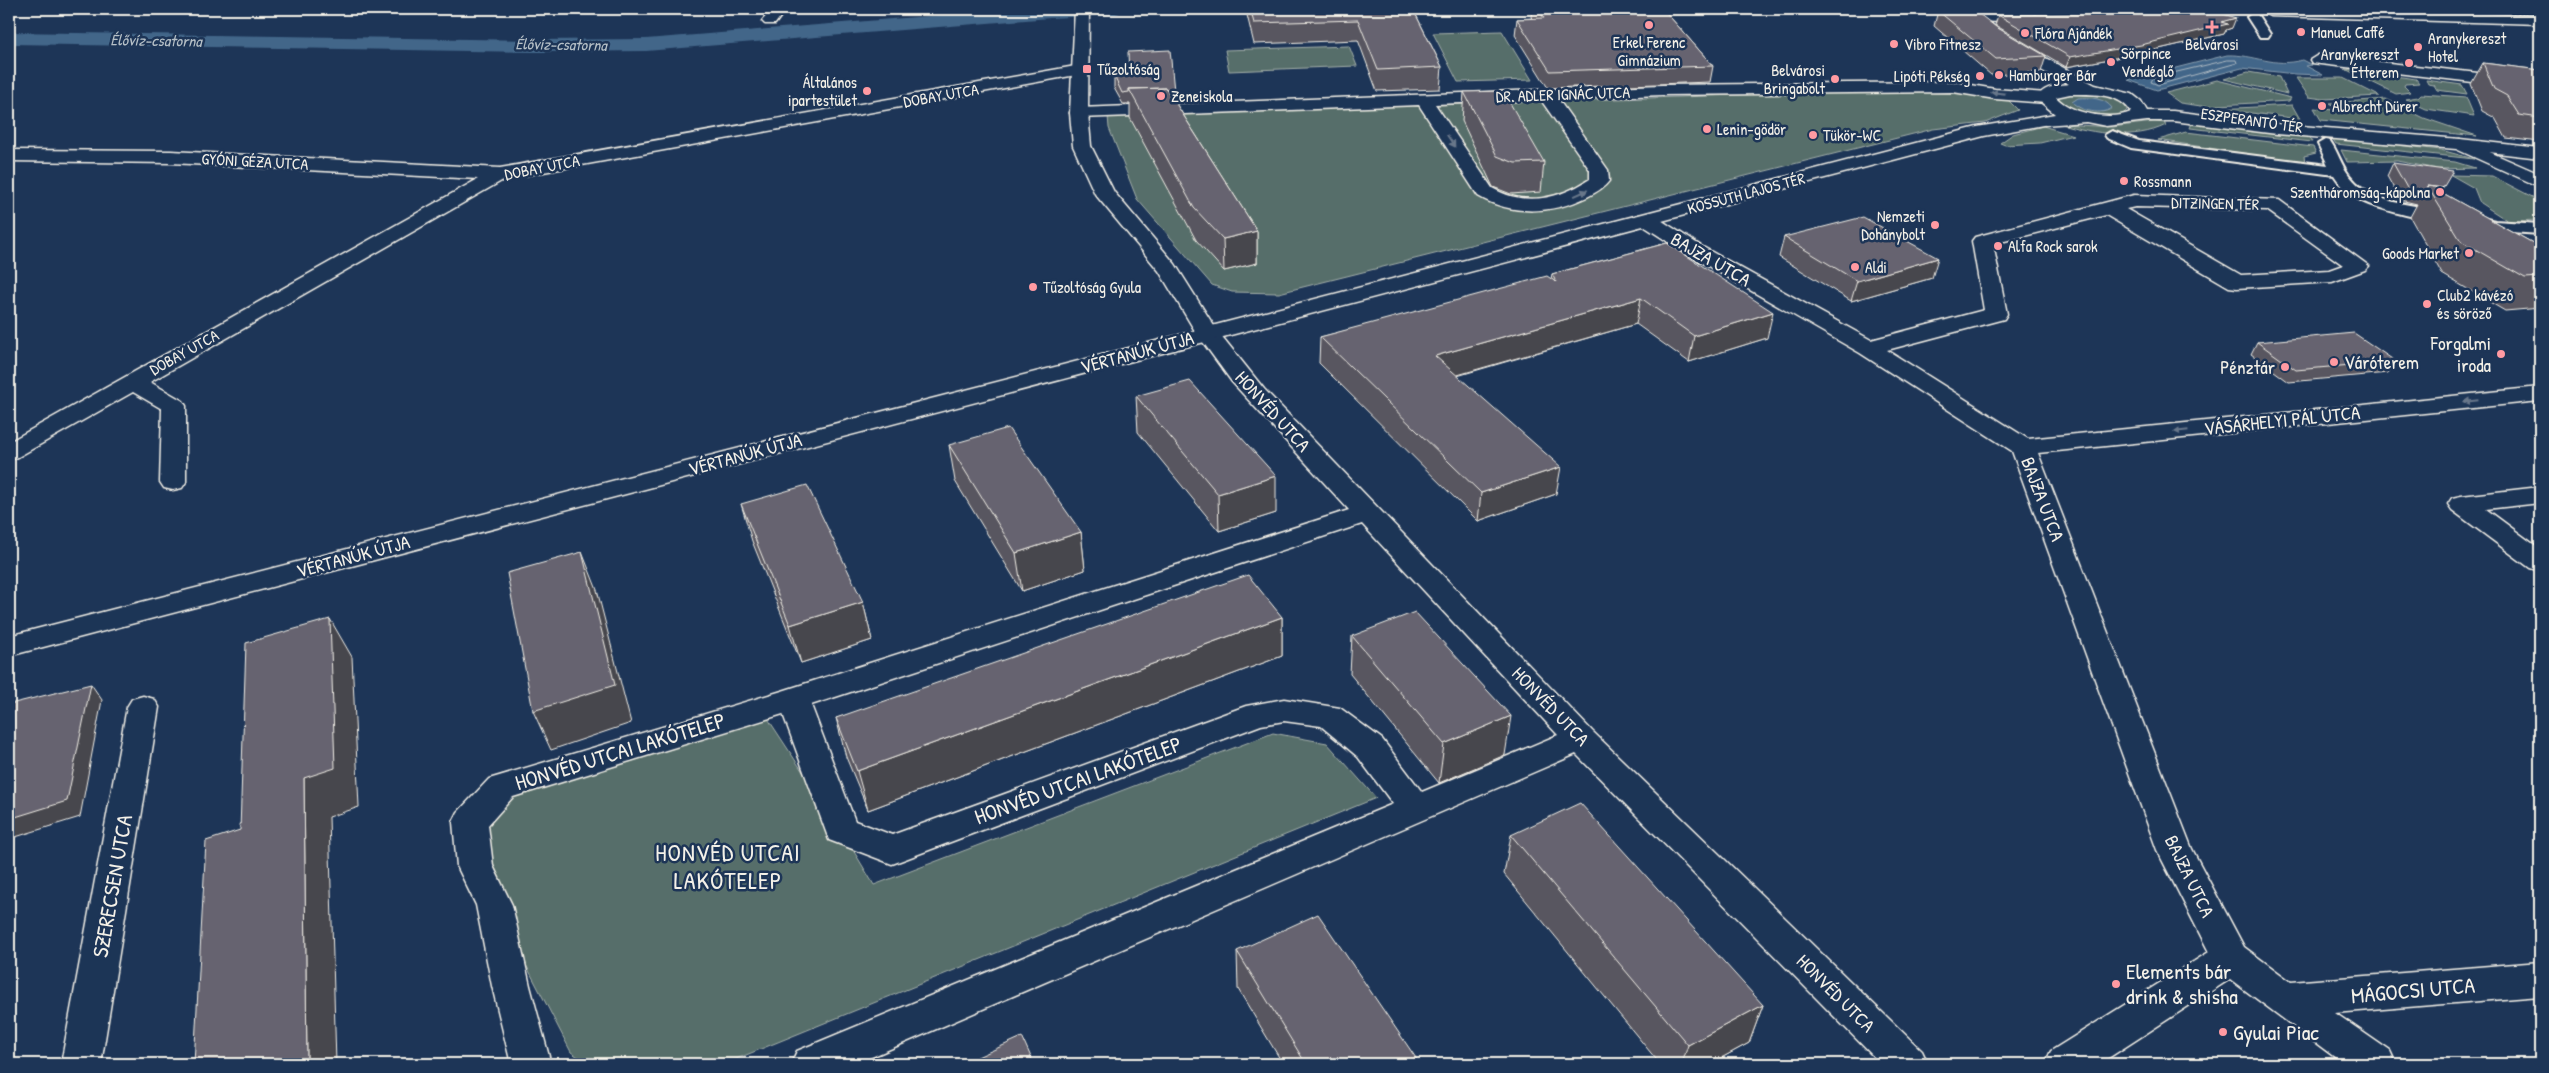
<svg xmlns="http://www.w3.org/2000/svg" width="2549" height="1073" viewBox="0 0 2549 1073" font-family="'Patrick Hand',sans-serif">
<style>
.green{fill:#566e6a;stroke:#a5b0a9}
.water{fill:#426689;stroke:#899eaf}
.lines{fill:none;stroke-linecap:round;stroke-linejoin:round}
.shore{stroke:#adb9c2;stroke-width:1}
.canal{fill:#426689;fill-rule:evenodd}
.pedestrian-casing{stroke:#f4f1e8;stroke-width:4}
.minor-casing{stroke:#f4f1e8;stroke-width:3}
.tertiary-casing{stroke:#f4f1e8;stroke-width:3}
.secondary-casing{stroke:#f4f1e8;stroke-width:3}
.pedestrian{fill:#1d3557;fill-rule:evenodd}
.minor{fill:#1d3557;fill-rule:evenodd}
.tertiary{fill:#1d3557;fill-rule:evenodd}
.secondary{fill:#1d3557;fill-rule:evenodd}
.wall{fill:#585660;stroke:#f4f1e8}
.shaded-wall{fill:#47464e;stroke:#f4f1e8}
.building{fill:#666470;stroke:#f4f1e8}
.oneway{fill:#68778a}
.poi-dot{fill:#ff9aa2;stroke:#1d3557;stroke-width:2}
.labels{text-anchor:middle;stroke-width:5;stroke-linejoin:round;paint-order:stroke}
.far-poi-label{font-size:16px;fill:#f4f1e8;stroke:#1d3557;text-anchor:start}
.far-water-label{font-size:16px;font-style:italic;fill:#b6c0c7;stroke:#1d3557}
.far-street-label{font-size:16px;fill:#f4f1e8;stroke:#1d3557}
.street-label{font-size:19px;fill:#f4f1e8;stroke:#1d3557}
.poi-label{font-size:19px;fill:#f4f1e8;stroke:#1d3557;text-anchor:end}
.near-street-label{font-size:22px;fill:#f4f1e8;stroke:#1d3557}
.near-poi-label{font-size:22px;fill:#f4f1e8;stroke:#1d3557;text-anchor:start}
.near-neighbourhood-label{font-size:24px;letter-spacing:1px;fill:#f4f1e8;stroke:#1d3557}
</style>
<rect width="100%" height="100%" fill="#1d3557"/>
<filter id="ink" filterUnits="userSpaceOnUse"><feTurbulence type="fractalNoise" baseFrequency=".02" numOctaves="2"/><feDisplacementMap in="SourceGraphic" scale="10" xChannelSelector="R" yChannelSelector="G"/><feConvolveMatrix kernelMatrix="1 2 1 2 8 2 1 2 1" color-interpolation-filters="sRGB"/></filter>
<g filter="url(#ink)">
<path class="green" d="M 1502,31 L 1532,80 L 1458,82 L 1433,33 Z
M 1349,46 L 1357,66 L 1229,71 L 1225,50 Z
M 2345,69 L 2416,79 L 2419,83 L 2405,84 L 2404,86 L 2410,92 L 2396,94 Z
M 2248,72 L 2279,77 L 2287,94 L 2224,79 Z
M 2296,78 L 2343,78 L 2379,96 L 2323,99 L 2309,97 Z
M 2217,80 L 2291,98 L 2289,101 L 2201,106 L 2180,103 L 2166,93 Z
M 2426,80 L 2462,85 L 2467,94 L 2437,90 L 2434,85 L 2428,84 Z
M 1949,88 L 2004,96 L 2018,110 L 1985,123 L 1933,129 L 1279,293 L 1232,292 L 1212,285 L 1137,199 L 1109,128 L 1108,116 Z
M 2065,93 C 2082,93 2119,90 2127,110 C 2120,121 2089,117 2078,113 C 2071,110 2064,104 2057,100 L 2059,96 Z
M 2421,94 L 2466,97 L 2474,116 L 2426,109 L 2405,99 L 2418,97 Z
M 2386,99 L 2424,118 L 2477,136 L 2321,120 L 2314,108 L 2343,111 L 2330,103 Z
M 2292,105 L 2300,119 L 2219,109 Z
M 2154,122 L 2165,123 L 2166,125 C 2134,141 2094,133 2061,124 L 2112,127 Z
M 2192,123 L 2309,136 L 2312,142 L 2190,128 Z
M 2043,126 L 2073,135 L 2040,143 L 2005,145 L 2000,143 L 2013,134 Z
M 2186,132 L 2313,147 L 2316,153 L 2304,156 L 2305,163 L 2158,140 Z
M 2332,138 L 2441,150 L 2474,159 L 2336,144 Z
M 2341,150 L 2455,162 L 2475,168 L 2438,169 L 2397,161 L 2347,162 Z
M 2451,175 L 2492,176 L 2540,201 L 2540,220 L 2508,221 L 2480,203 L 2474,188 Z
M 761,708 L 841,830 L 874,885 L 1273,733 L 1327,743 L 1376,798 L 724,1064 L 588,1064 L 571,1052 L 475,866 L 501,788 Z"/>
<path class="water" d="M 2227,55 C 2255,54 2274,68 2302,60 L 2312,65 L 2306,66 L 2323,75 L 2295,74 L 2242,68 L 2157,90 L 2128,80 Z
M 2078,98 C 2090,97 2105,98 2112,108 C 2103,116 2080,111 2072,102 Z"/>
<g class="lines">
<path class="shore" d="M 2228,60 L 2236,60 L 2237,63 L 2158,85 L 2151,82 L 2153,78 Z"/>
<path class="canal" d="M 1015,9 L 1122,9 L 1119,13 L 1112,15 L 1050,18 L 646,51 L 538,52 L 9,44 L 9,32 L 538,40 L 646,39 Z
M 2434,9 L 2540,9 L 2540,17 L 2444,15 L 2437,13 Z"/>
<defs>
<path id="pedestrian" d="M 2253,13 L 2257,14 L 2270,34 L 2268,37 L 2260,37 L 2258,34 L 2247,17 Z
M 2112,131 L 2139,141 L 2328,165 L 2318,144 L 2325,140 L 2330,141 C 2338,152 2341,165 2349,175 C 2373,207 2414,203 2449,212 L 2451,215 C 2442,228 2375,208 2362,201 C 2350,195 2341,186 2334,175 L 2131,148 L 2107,138 L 2105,135 Z
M 2474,216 L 2495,221 L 2540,224 L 2540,234 L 2495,231 L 2468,224 L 2466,221 L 2468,218 Z"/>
<path id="minor" d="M 772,9 L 786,9 L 775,24 L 765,24 L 762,21 Z
M 2265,9 L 2540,15 L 2540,24 L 2270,16 L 2263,12 Z
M 1976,13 L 2033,13 L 2041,18 L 2033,23 L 1971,21 L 1968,18 Z
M 2318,55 L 2540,80 L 2540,90 L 2312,63 L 2310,60 Z
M 1081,65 L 1089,70 L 1087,73 L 505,179 L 150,382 L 183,401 L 186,406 L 186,482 L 182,488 L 173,490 L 164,488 L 160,482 L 162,409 L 133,392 L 18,457 L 9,460 L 9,442 L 478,179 L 171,163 L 9,161 L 9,150 L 171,151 L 500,168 Z
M 1953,82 L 1995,89 L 2047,93 L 2053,94 L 2056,98 L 2053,102 L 2047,103 L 1995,99 L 1953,92 L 1662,95 L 1558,99 L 1608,170 L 1609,181 C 1604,188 1595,193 1587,197 C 1552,214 1512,216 1478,196 L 1419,105 L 1079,118 L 1073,117 L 1070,113 L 1073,109 L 1079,108 L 1662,85 ZM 1541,100 L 1590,170 L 1590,179 C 1560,199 1524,207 1492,188 L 1435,104 Z
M 2460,139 L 2540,148 L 2540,158 L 2454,148 L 2451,144 L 2454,140 Z
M 2134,195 L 2279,200 L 2369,266 L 2365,270 L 2332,282 L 2237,288 L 2229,287 L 2106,215 L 1993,244 L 2007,314 L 2004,319 L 1887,350 L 2028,439 L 2540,387 L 2540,401 L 2038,453 L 2192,849 L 2244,947 L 2291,982 L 2540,962 L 2540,996 L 2335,1013 L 2390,1051 L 2396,1064 L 2344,1064 L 2230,979 L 2099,1064 L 2045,1064 L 2051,1051 L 2209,952 L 2157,850 L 2012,451 L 1860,353 L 1687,254 L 1639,223 L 1636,219 L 1639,215 L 1653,215 L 1701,246 L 1871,340 L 1984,310 L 1972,241 L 1975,237 ZM 2135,207 L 2267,210 L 2343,265 L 2329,270 L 2241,275 L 2126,209 Z
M 1208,327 L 1216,329 L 1264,389 L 1592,731 L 1922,1051 L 1928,1064 L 1881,1064 L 1576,754 L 855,1064 L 791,1064 L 797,1051 L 1393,804 L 1358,757 L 1321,726 L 1284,721 L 1261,725 L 892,864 L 829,840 L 783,714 L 513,797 L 488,825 L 493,866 L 512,905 L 530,986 L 551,1064 L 511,1064 L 492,986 L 476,905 L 457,866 L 453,822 L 458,812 L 489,779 L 782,691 L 1349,510 L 1232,382 L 1197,334 L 1200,329 ZM 1362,524 L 1558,735 L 1422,792 L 1382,739 L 1340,708 L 1284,699 L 1246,706 L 892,835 L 855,821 L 811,705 Z
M 2540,487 L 2540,503 L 2486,509 L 2540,549 L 2540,571 L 2530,568 L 2452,510 L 2448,504 L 2452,498 L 2461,496 Z
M 143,696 L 154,699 L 159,707 L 101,1064 L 61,1064 L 127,707 L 132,699 Z"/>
<path id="tertiary" d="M 1958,9 L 1973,9 L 1996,28 L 2029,49 L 2095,85 L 2132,94 L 2141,101 L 2147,111 L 2173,111 L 2277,124 L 2460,139 L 2540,174 L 2540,187 L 2456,149 L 2277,134 L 2173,121 L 2147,121 L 2106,126 L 2086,122 L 2043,125 L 1984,136 L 1208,341 L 1200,339 L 1197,334 L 1200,329 L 1977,127 L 2055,114 L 2041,102 L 2040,94 C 2046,86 2060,85 2069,84 C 2041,71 1973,35 1958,9 ZM 2070,94 C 2088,94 2120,92 2131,112 C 2110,121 2071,114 2056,97 Z"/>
<path id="secondary" d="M 1075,9 L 1089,9 L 1088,113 L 1091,146 L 1114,192 L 1175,264 L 1219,334 L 1216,339 L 9,656 L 9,636 L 1195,331 L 1159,271 L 1095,194 L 1073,146 L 1070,113 Z"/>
</defs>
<use href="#pedestrian" class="pedestrian-casing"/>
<use href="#minor" class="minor-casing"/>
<use href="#tertiary" class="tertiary-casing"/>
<use href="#secondary" class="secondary-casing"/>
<use href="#pedestrian" class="pedestrian"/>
<use href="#minor" class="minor"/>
<use href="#tertiary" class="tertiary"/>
<use href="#secondary" class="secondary"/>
</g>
<path class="wall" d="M 1247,9 L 1413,9 L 1442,67 L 1440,89 L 1377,91 L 1358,40 L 1254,44 L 1247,15 Z
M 1532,9 L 1663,9 L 1713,66 L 1710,82 L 1548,88 L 1515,35 L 1517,19 L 1532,18 L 1531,17 Z
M 2067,9 L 2177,9 L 2176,10 L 2067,11 Z
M 1938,11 L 1996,27 L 2046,56 L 2041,72 L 1991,75 L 1934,26 Z
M 1998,15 L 2232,28 L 2226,30 L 2224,34 L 2137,54 L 2066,67 L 1995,25 Z
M 2483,63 L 2540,70 L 2540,142 L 2506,138 L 2495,118 L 2482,111 L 2471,84 Z
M 1114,76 L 1174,91 L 1175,102 L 1257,231 L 1257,263 L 1224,271 L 1196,240 L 1130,118 L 1130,104 L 1123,104 L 1114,88 Z
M 1464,92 L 1544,162 L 1541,192 L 1511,194 L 1493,187 L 1462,121 Z
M 2393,163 L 2441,192 L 2540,247 L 2540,308 L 2505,311 L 2442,274 L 2410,217 L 2417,204 L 2400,200 L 2387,176 Z
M 1784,237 L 1932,278 L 1851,301 L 1779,257 Z
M 1667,243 L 1767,338 L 1689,362 L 1636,324 L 1457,376 L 1556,494 L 1478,521 L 1319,363 L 1320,337 L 1551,279 L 1552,274 Z
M 2257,342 L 2395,361 L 2388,373 L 2289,382 L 2251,354 Z
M 1136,396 L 1276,513 L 1219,531 L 1138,432 Z
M 949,445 L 1081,532 L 1085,570 L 1022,591 L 955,481 Z
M 741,504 L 863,602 L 872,640 L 801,663 L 752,541 Z
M 1282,617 L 1282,656 L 868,810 L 846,757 L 836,718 Z
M 1352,636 L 1505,755 L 1439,783 L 1350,674 Z
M 1511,835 L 1763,1005 L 1749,1043 L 1710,1064 L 1660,1064 L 1504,874 Z
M 1237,951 L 1420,1064 L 1283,1064 L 1238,989 Z"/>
<path class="shaded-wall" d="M 2236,18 L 2232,28 L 2226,30 L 2224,34 L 2137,54 L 2066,67 L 2070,57 Z
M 1257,231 L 1257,263 L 1224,271 L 1223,239 Z
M 1938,258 L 1932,278 L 1851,301 L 1857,281 Z
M 1641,298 L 1636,324 L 1433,382 L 1435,356 Z
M 1773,312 L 1767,338 L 1689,362 L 1694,336 Z
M 1561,467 L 1556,494 L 1478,521 L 1481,493 Z
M 1276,476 L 1276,513 L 1219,531 L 1218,494 Z
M 1081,532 L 1085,570 L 1022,591 L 1016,553 Z
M 582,552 L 597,590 L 631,723 L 551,750 L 533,711 Z
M 863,602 L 872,640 L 801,663 L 790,625 Z
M 1282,617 L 1282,656 L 868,810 L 857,771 Z
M 330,619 L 352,657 L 359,807 L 329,817 L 336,1064 L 307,1064 L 304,778 Z
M 91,684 L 102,700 L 80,817 L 9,839 L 9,819 Z
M 1511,716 L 1505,755 L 1439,783 L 1444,744 Z
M 1763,1005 L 1749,1043 L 1710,1064 L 1682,1064 L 1688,1045 Z"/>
<path class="building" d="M 1250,9 L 1413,9 L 1442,67 L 1378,70 L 1358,20 L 1254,23 Z
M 1538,9 L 1663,9 L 1713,66 L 1550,71 L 1517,19 L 1544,18 Z
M 1974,10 L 1996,27 L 2046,56 L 1996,59 L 1938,11 Z
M 2217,12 L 2236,18 L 2221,22 L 2228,24 L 2141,45 L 2070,57 L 1998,15 Z
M 1170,50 L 1174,91 L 1168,91 L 1166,88 L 1129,89 L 1129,92 L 1122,93 L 1114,76 L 1129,76 L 1128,52 Z
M 2483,63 L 2540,70 L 2540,118 L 2519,115 L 2507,96 L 2494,89 Z
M 1166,88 L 1257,231 L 1223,239 L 1194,208 L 1129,89 Z
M 1503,91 L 1544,162 L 1515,163 L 1497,156 L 1464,92 Z
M 2393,163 L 2453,171 L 2443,188 L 2427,186 L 2424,191 L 2407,188 Z
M 2427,186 L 2443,188 L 2441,192 L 2540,247 L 2540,277 L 2525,278 L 2461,241 Z
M 1863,217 L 1938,258 L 1857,281 L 1784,237 Z
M 1667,243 L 1773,312 L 1694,336 L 1641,298 L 1435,356 L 1561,467 L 1481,493 L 1320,337 L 1547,276 L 1556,282 L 1552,274 Z
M 2354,333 L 2395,361 L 2296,370 L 2257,342 Z
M 1190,381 L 1276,476 L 1218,494 L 1136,396 Z
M 1008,428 L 1081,532 L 1016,553 L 949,445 Z
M 807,485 L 863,602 L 790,625 L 741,504 Z
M 582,552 L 615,685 L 533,711 L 507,573 Z
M 1248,575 L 1282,617 L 857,771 L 836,718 Z
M 1415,612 L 1511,716 L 1444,744 L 1352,636 Z
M 330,619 L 335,768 L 304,778 L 307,1064 L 194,1064 L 206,841 L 240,830 L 246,643 Z
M 91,684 L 67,801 L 9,819 L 9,708 L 10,704 Z
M 1580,803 L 1763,1005 L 1688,1045 L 1511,835 Z
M 1318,914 L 1420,1064 L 1306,1064 L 1237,951 Z
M 1022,1037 L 1034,1064 L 962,1064 Z"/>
<defs><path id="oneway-solid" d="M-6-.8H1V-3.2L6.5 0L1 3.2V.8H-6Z" transform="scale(1.25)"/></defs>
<g class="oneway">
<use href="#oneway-solid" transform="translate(1998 93) rotate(-174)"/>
<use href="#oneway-solid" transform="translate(1451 141) rotate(57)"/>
<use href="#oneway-solid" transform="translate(1581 193) rotate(-24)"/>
<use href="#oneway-solid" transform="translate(2471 401) rotate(174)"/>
<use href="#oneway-solid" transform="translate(2181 431) rotate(174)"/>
</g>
</g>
<g class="poi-dot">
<circle cx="1649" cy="25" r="5"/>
<path d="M2209.5 19.5h5v5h5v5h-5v5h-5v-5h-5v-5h5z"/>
<circle cx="2301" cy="32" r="5"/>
<circle cx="2025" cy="33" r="5"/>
<circle cx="1894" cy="44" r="5"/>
<circle cx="2418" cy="47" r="5"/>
<circle cx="2111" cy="62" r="5"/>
<circle cx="2409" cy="63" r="5"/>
<rect x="1082" y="64" width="10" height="10" rx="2.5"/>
<circle cx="1999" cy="75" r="5"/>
<circle cx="1980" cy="76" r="5"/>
<circle cx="1835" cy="79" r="5"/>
<circle cx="867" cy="91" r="5"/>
<circle cx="1161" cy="96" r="5"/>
<circle cx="2322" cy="106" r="5"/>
<circle cx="1707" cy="129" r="5"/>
<circle cx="1813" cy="135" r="5"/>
<circle cx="2124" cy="181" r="5"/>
<circle cx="2440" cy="192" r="5"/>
<circle cx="1935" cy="225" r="5"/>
<circle cx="1998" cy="246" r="5"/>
<circle cx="2469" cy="253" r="5"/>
<circle cx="1855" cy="267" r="5"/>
<circle cx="1033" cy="287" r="5"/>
<circle cx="2427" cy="304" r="5"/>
<circle cx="2501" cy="354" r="5"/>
<circle cx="2334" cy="362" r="5"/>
<circle cx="2285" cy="367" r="5"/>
<circle cx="2116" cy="984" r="5"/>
<circle cx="2223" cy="1032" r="5"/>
</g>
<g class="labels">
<g class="far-poi-label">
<text x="2311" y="38">Manuel Caffé</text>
<text x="2035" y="39">Flóra Ajándék</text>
<text x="2428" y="44">Aranykereszt<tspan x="2428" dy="18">Hotel</tspan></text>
<text x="1649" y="48" text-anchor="middle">Erkel Ferenc<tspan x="1649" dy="18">Gimnázium</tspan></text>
<text x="1904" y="50">Vibro Fitnesz</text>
<text x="2212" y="50" text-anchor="middle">Belvárosi</text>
<text x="2121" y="59">Sörpince<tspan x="2121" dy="18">Vendéglő</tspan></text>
<text x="2399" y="60" text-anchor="end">Aranykereszt<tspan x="2399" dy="18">Étterem</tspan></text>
<text x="1097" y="75">Tűzoltóság</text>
<text x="1825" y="76" text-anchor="end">Belvárosi<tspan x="1825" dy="18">Bringabolt</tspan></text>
<text x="2009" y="81">Hamburger Bár</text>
<text x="1970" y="82" text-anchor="end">Lipóti Pékség</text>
<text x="857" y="88" text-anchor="end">Általános<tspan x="857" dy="18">ipartestület</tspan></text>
<text x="1171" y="102">Zeneiskola</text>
<text x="2332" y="112">Albrecht Dürer</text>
<text x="1717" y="135">Lenin-gödör</text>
<text x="1823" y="141">Tükör-WC</text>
<text x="2134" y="187">Rossmann</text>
<text x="2430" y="198" text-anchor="end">Szentháromság-kápolna</text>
<text x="1925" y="222" text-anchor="end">Nemzeti<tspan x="1925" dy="18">Dohánybolt</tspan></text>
<text x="2008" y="252">Alfa Rock sarok</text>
<text x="2459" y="259" text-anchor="end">Goods Market</text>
<text x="1865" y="273">Aldi</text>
<text x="1043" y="293">Tűzoltóság Gyula</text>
<text x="2437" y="301">Club2 kávézó<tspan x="2437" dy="18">és söröző</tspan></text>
</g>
<g class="far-water-label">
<text transform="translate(156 40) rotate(1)" y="6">Élővíz-csatorna</text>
<text transform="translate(561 44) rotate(1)" y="6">Élővíz-csatorna</text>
</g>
<g class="far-street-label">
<text transform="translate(1563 94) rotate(-2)" y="6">DR. ADLER IGNÁC UTCA</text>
<text transform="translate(941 95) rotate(-10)" y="6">DOBAY UTCA</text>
<text transform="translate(2252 120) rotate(8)" y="6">ESZPERANTÓ TÉR</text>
<text transform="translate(255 161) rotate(3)" y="6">GYÓNI GÉZA UTCA</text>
<text transform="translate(542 167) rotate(-11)" y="6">DOBAY UTCA</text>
<text transform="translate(1746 193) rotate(-15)" y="6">KOSSUTH LAJOS TÉR</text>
<text transform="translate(2215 203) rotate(1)" y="6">DITZINGEN TÉR</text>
<text transform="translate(184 352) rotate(-29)" y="6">DOBAY UTCA</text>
</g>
<g class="street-label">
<text transform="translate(1711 259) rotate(30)" y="7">BAJZA UTCA</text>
<text transform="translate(1137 352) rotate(-15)" y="7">VÉRTANÚK ÚTJA</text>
<text transform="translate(1273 411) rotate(48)" y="7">HONVÉD UTCA</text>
<text transform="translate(2282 420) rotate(-6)" y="7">VÁSÁRHELYI PÁL UTCA</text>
<text transform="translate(745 454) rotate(-15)" y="7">VÉRTANÚK ÚTJA</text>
<text transform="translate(2043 499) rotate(69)" y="7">BAJZA UTCA</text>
<text transform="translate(353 556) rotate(-15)" y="7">VÉRTANÚK ÚTJA</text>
<text transform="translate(1551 706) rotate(46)" y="7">HONVÉD UTCA</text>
<text transform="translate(2190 876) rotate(64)" y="7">BAJZA UTCA</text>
<text transform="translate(1836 993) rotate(45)" y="7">HONVÉD UTCA</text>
</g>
<g class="poi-label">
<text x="2491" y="350">Forgalmi<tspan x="2491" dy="22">iroda</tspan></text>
<text x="2344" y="369" text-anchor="start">Váróterem</text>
<text x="2275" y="374">Pénztár</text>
</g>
<g class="near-street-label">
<text transform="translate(620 751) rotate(-17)" y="8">HONVÉD UTCAI LAKÓTELEP</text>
<text transform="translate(1078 780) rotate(-20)" y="8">HONVÉD UTCAI LAKÓTELEP</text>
<text transform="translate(112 886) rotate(-80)" y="8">SZERECSEN UTCA</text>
<text transform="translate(2413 990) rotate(-5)" y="8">MÁGOCSI UTCA</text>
</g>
<g class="near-poi-label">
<text x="2126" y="979">Elements bár<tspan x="2126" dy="25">drink &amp; shisha</tspan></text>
<text x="2233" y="1040">Gyulai Piac</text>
</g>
<g class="near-neighbourhood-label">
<text x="728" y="861">HONVÉD UTCAI<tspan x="728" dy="28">LAKÓTELEP</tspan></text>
</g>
</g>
<rect width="2549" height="1073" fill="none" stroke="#1d3557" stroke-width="30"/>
<rect x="15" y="15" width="2519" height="1043" fill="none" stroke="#f4f1e8" stroke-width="2" filter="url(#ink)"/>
</svg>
